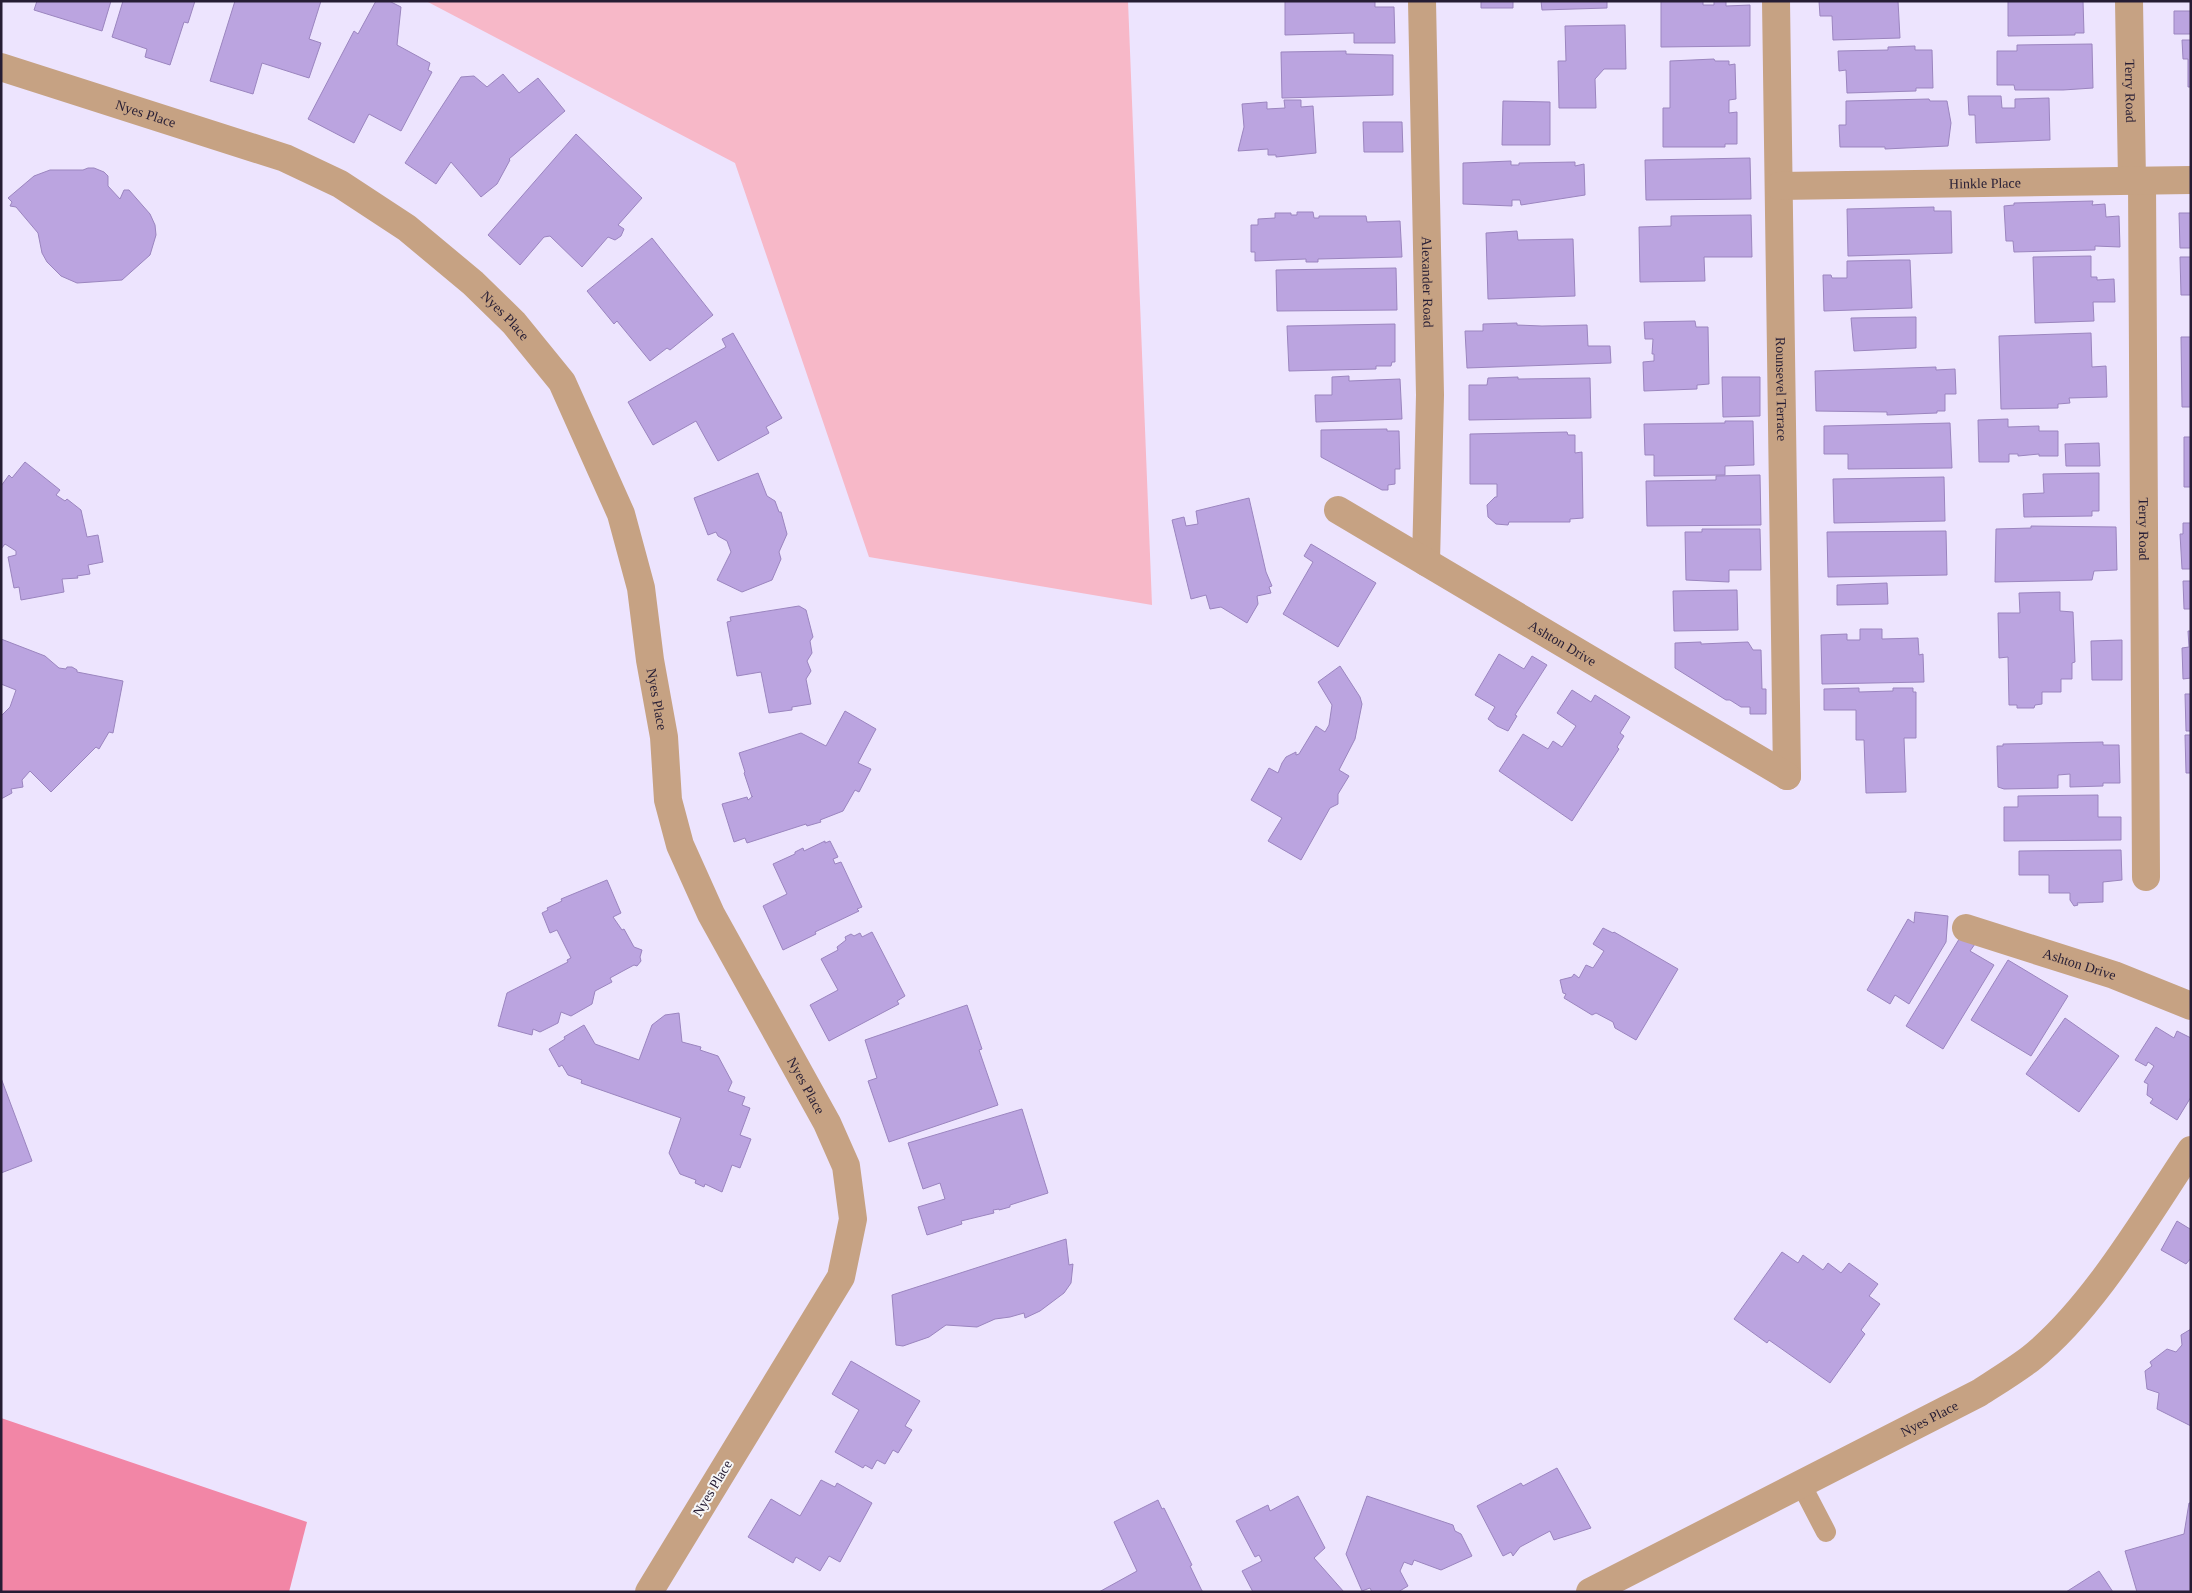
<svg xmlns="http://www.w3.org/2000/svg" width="2192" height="1593" viewBox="0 0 2192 1593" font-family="Georgia,serif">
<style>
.green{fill:#f7b8c8}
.forest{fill:#f286a6}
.building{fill:#bba4e0;stroke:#9b85bf}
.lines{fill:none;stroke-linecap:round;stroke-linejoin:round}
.service{stroke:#c6a283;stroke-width:20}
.minor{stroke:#c6a283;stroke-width:28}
.tertiary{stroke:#c6a283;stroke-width:28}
.labels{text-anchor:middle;stroke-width:4;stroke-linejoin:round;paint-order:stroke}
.street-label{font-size:14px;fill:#261d34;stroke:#f7f7f7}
</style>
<rect width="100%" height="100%" fill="#ede4fe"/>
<path class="green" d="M 426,1 L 1128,1 L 1152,605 L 869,557 L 735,163 Z"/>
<path class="forest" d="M 1,1418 L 307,1522 L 289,1592 L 1,1592 Z"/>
<path class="building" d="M 37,1 L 111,1 L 102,31 L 34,10 Z
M 123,1 L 195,1 L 188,23 L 184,22 L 170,65 L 145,57 L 147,49 L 112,37 Z
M 235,1 L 321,1 L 309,39 L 321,43 L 309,78 L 262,63 L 253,94 L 210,81 Z
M 376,1 L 389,1 L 401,7 L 397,45 L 430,63 L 428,70 L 432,72 L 401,131 L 369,114 L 354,143 L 308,119 L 354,31 L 358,34 Z
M 1285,1 L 1375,1 L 1375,7 L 1394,7 L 1395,43 L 1354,43 L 1354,33 L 1285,35 Z
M 1481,1 L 1513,1 L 1513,8 L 1481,8 Z
M 1541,1 L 1607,1 L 1607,8 L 1542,10 Z
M 1661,1 L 1703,1 L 1703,5 L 1714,5 L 1714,1 L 1726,1 L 1726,6 L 1750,5 L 1750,46 L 1661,47 Z
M 1819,1 L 1898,1 L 1900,38 L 1833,40 L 1832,16 L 1820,16 Z
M 2008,1 L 2083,1 L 2084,33 L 2075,33 L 2075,35 L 2008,36 Z
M 2174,11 L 2191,11 L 2191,34 L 2174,34 Z
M 1625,25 L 1626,69 L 1604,69 L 1595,79 L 1596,108 L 1559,108 L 1558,61 L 1566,61 L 1565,26 Z
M 2182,40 L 2191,40 L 2191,87 L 2188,87 L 2188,59 L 2183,59 Z
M 2092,44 L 2093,88 L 2063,90 L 2015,90 L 2014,85 L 1997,85 L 1997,51 L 2017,51 L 2017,45 Z
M 1915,46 L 1915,50 L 1932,50 L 1933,88 L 1916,88 L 1916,91 L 1847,93 L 1846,70 L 1839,71 L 1838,51 L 1888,50 L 1888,47 Z
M 1346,51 L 1346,54 L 1393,55 L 1393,95 L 1282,98 L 1281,52 Z
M 1714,59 L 1715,61 L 1729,61 L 1729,65 L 1735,64 L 1736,99 L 1729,100 L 1729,113 L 1737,112 L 1737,144 L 1725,144 L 1725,147 L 1663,147 L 1663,108 L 1670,108 L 1670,61 Z
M 503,74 L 519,93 L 538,78 L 565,111 L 509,159 L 510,160 L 497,184 L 481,197 L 451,162 L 436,184 L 405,163 L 461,77 L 474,76 L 487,87 Z
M 1968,96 L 2001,96 L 2002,108 L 2015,108 L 2015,99 L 2049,98 L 2050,140 L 1976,143 L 1975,115 L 1969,115 Z
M 1929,99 L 1930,101 L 1947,101 L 1951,123 L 1948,146 L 1885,149 L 1885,147 L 1840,147 L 1839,125 L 1846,125 L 1846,101 Z
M 1284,100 L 1301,100 L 1301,107 L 1313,106 L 1316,153 L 1276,157 L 1276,155 L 1268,155 L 1268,149 L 1238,151 L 1244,127 L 1242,104 L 1267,102 L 1267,109 L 1285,108 Z
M 1503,101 L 1550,102 L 1550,145 L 1502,145 Z
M 1363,122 L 1402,122 L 1403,152 L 1364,152 Z
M 576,134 L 642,198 L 618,225 L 624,229 L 621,236 L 615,240 L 608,237 L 582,267 L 550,236 L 544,237 L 520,265 L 488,235 Z
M 1750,158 L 1751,199 L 1646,200 L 1645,160 Z
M 1511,161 L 1511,165 L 1519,165 L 1519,163 L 1575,162 L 1575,166 L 1584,164 L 1585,195 L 1521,205 L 1520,200 L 1512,200 L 1512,206 L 1463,204 L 1463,163 Z
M 88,168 L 94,168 L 104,172 L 108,176 L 108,186 L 120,199 L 124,190 L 129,190 L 150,214 L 155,225 L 156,235 L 150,255 L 122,280 L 77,283 L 61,276 L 47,262 L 42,253 L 38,233 L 16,207 L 10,206 L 12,202 L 8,198 L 34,176 L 50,170 L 83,170 Z
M 2093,201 L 2092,205 L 2105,204 L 2106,217 L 2119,216 L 2120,247 L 2095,246 L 2095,250 L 2014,252 L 2013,241 L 2006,241 L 2004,206 L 2014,205 L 2014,203 Z
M 1934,207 L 1934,211 L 1951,211 L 1952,253 L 1848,256 L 1847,209 Z
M 1297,212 L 1313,212 L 1314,218 L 1319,218 L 1319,216 L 1366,216 L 1367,222 L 1400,221 L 1402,257 L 1318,259 L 1318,262 L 1306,262 L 1306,259 L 1255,261 L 1255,252 L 1251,252 L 1251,225 L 1258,225 L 1258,219 L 1275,218 L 1275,213 L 1291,213 L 1291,215 L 1297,215 Z
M 2179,213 L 2191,213 L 2191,248 L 2180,248 Z
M 1751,215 L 1752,257 L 1704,257 L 1705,281 L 1640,282 L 1639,227 L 1671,226 L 1671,216 Z
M 1517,231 L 1518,240 L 1573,239 L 1575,296 L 1488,299 L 1486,233 Z
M 652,238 L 713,315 L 670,350 L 667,348 L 650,361 L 617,321 L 614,324 L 587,291 Z
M 2091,256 L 2091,277 L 2097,277 L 2097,280 L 2114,279 L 2115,302 L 2093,302 L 2094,321 L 2035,323 L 2033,257 Z
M 2180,257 L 2191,257 L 2191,295 L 2181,295 Z
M 1900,260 L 1910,260 L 1912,308 L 1824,311 L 1823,275 L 1831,275 L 1832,278 L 1847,278 L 1847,261 Z
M 1396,268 L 1397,310 L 1277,311 L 1276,270 Z
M 1916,317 L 1916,348 L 1854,351 L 1851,318 Z
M 1695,321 L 1696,327 L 1708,327 L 1709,384 L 1697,385 L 1697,389 L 1644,391 L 1643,362 L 1654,361 L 1654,354 L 1652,354 L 1653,339 L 1645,339 L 1644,322 Z
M 1517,323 L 1517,325 L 1542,326 L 1587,325 L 1588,346 L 1610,346 L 1611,363 L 1467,368 L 1465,331 L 1483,331 L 1483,324 Z
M 1395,324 L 1395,362 L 1392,362 L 1391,366 L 1376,366 L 1376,369 L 1289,371 L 1287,326 Z
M 733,333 L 782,418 L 766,427 L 769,433 L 718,461 L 696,421 L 653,445 L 628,402 L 726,347 L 722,339 Z
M 2091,333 L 2092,367 L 2106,366 L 2107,397 L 2069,398 L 2070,403 L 2058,404 L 2058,408 L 2001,409 L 1999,336 Z
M 2181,337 L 2191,337 L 2191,407 L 2182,407 Z
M 1936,367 L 1936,370 L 1955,369 L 1956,394 L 1945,394 L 1945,411 L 1937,411 L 1937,413 L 1887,415 L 1887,412 L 1816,411 L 1815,371 Z
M 1349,376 L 1349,381 L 1400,379 L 1402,419 L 1316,422 L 1315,395 L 1332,395 L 1332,377 Z
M 1518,377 L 1518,379 L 1590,378 L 1591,418 L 1469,420 L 1469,385 L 1487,385 L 1488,378 Z
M 1722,377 L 1760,377 L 1760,416 L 1723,417 Z
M 2008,419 L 2008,427 L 2039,426 L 2039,431 L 2058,431 L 2058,456 L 2039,456 L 2039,454 L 2018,456 L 2018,454 L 2009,454 L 2009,462 L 1979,462 L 1978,420 Z
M 1725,421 L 1753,421 L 1754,465 L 1725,466 L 1725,475 L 1654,476 L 1654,455 L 1645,455 L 1644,424 L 1725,423 Z
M 1950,423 L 1952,468 L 1848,469 L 1848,454 L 1824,454 L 1824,426 Z
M 1387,429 L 1387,431 L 1399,431 L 1400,469 L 1395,469 L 1395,484 L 1388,485 L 1388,490 L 1382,490 L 1321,457 L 1321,430 Z
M 1567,432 L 1568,435 L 1575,435 L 1575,453 L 1582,452 L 1583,518 L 1570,519 L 1570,522 L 1509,522 L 1508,525 L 1496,524 L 1488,517 L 1487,505 L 1495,497 L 1497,497 L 1497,484 L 1470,484 L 1470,434 Z
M 2184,437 L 2191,437 L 2191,487 L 2184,487 Z
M 2099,443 L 2100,466 L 2066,466 L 2065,444 Z
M 25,462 L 60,490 L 56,495 L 65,501 L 67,499 L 81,510 L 87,537 L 98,535 L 103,562 L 88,565 L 90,574 L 77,576 L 78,578 L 62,579 L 64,592 L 21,600 L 19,587 L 14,588 L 8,557 L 16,555 L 16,551 L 5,544 L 1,549 L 1,486 L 9,475 L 12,478 Z
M 758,473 L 767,496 L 775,501 L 779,512 L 781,512 L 787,534 L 779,552 L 781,559 L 772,580 L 742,592 L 717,580 L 731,552 L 727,541 L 718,536 L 716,532 L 708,535 L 694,498 Z
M 2099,473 L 2099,511 L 2092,511 L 2092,516 L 2024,517 L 2023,494 L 2044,493 L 2043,474 Z
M 1760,475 L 1761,525 L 1647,526 L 1646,481 L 1716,480 L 1716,476 Z
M 1944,477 L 1945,521 L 1834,523 L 1833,479 Z
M 1249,498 L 1266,572 L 1272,586 L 1269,587 L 1271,593 L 1257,596 L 1258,604 L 1247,623 L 1221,607 L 1210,609 L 1206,595 L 1191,599 L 1172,520 L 1184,517 L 1186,526 L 1198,524 L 1196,511 Z
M 2183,523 L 2191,523 L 2191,569 L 2182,569 L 2180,534 L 2183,534 Z
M 2031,526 L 2116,527 L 2117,570 L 2094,571 L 2092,580 L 1995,582 L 1996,529 L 2031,528 Z
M 1702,529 L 1760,529 L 1761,570 L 1729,570 L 1729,582 L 1686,580 L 1685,532 L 1702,532 Z
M 1946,531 L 1947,575 L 1828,577 L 1827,532 Z
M 1311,544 L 1376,583 L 1338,647 L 1283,614 L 1313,562 L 1304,556 Z
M 2183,581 L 2191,581 L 2191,609 L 2184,609 Z
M 1887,583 L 1888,604 L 1837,605 L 1837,585 Z
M 1737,590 L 1738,630 L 1674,631 L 1673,591 Z
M 2060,592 L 2060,611 L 2073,612 L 2075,662 L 2072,663 L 2072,679 L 2061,679 L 2061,692 L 2042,692 L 2042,704 L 2035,705 L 2034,708 L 2017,708 L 2017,705 L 2009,705 L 2008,657 L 1999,658 L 1998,613 L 2020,613 L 2019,593 Z
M 799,606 L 806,610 L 813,637 L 810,641 L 812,653 L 807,661 L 811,671 L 806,679 L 811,704 L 792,707 L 792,710 L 769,713 L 761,672 L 737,676 L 727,622 L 731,621 L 730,617 Z
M 1860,629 L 1882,629 L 1882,639 L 1918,638 L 1919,655 L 1923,654 L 1924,682 L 1822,684 L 1821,635 L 1847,634 L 1847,640 L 1860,640 Z
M 2188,631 L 2191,631 L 2191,678 L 2183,679 L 2182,648 L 2189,647 Z
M 1,639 L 45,656 L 59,668 L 66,669 L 67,667 L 72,667 L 77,670 L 77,672 L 123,681 L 113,733 L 109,732 L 99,749 L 96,747 L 51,792 L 30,771 L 22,780 L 23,787 L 11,789 L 12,793 L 1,799 L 1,716 L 10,707 L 16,690 L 1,684 Z
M 2122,640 L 2122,680 L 2092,680 L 2091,641 Z
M 1701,642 L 1701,644 L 1748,642 L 1753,650 L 1761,650 L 1762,689 L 1766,689 L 1766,714 L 1750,714 L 1750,707 L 1741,707 L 1730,700 L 1726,700 L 1675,668 L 1675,643 Z
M 1499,654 L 1524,669 L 1532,656 L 1547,665 L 1515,715 L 1517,716 L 1508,731 L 1497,726 L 1488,719 L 1495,707 L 1475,695 Z
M 1340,666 L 1360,697 L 1362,704 L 1355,739 L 1339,770 L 1349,776 L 1338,794 L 1338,804 L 1330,808 L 1301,860 L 1268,841 L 1282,818 L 1251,800 L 1269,768 L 1278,773 L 1282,763 L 1286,757 L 1296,752 L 1296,755 L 1299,754 L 1316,726 L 1325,732 L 1329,725 L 1332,705 L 1318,682 Z
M 1859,688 L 1859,692 L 1893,691 L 1893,688 L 1913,688 L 1913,692 L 1916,692 L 1916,738 L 1904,738 L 1906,792 L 1866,793 L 1864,740 L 1856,740 L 1856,710 L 1824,710 L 1824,689 Z
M 1572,690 L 1591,702 L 1595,695 L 1630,717 L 1620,733 L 1624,736 L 1617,747 L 1619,749 L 1572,821 L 1499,771 L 1523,734 L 1548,749 L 1553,741 L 1562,747 L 1576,726 L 1557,713 Z
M 2185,694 L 2191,694 L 2191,731 L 2186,731 Z
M 845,711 L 876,729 L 858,763 L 871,769 L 859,792 L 855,790 L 843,811 L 820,820 L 821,822 L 807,826 L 806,824 L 747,843 L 745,838 L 734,842 L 722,804 L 747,797 L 748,800 L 753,796 L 752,797 L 744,773 L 745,772 L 739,753 L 801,733 L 826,746 Z
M 2185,735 L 2191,735 L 2191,773 L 2186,773 Z
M 2103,742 L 2103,745 L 2119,745 L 2120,783 L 2103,783 L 2103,786 L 2070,787 L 2070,774 L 2058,775 L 2058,788 L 2004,789 L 1998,787 L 1997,746 L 2003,746 L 2003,744 Z
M 2098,795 L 2098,817 L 2121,817 L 2121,840 L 2004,841 L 2004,807 L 2018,807 L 2018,796 Z
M 825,841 L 825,843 L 830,841 L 838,857 L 833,859 L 835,864 L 841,862 L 862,907 L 857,909 L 859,911 L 815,932 L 816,934 L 783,950 L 763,906 L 787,894 L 773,864 L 795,854 L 795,852 L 803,848 L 804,851 Z
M 2121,850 L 2122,880 L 2103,882 L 2103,902 L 2077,903 L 2078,905 L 2074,906 L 2070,900 L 2070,893 L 2049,893 L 2049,875 L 2019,875 L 2019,851 Z
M 607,880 L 621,913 L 613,917 L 622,930 L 624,929 L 634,947 L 642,950 L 640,957 L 641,961 L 637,966 L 634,965 L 610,978 L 612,982 L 595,991 L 592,1004 L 571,1016 L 561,1012 L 558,1023 L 540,1032 L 533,1029 L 532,1035 L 498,1026 L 507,993 L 568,962 L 567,960 L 571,958 L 557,930 L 550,933 L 542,913 L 548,910 L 547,908 L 562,901 L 561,899 Z
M 1915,912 L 1948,916 L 1946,942 L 1909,1004 L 1895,995 L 1890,1004 L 1867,990 L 1908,919 L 1914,923 Z
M 1603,928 L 1613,933 L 1614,932 L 1678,969 L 1636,1040 L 1615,1028 L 1613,1022 L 1596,1013 L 1592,1015 L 1564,998 L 1566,994 L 1563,993 L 1560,980 L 1572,977 L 1574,974 L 1579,978 L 1586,965 L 1593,968 L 1604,951 L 1593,944 Z
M 872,932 L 905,996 L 897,1001 L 899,1004 L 829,1041 L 810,1005 L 838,990 L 821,959 L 838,950 L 837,947 L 846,940 L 845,937 L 851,934 L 854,936 L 860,933 L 862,937 Z
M 1961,936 L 1975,944 L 1970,951 L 1994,965 L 1943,1049 L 1906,1026 Z
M 2008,960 L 2068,996 L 2031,1056 L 1971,1020 Z
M 967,1005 L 982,1049 L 979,1050 L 998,1105 L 889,1142 L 868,1081 L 877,1078 L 865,1040 Z
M 679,1013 L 682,1042 L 701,1047 L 700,1050 L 718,1056 L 732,1082 L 728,1091 L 745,1097 L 742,1105 L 750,1108 L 740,1135 L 751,1139 L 740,1168 L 732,1165 L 722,1192 L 705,1184 L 704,1187 L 695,1183 L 696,1180 L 680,1174 L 669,1153 L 681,1118 L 581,1083 L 582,1080 L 568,1075 L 562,1065 L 559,1067 L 549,1049 L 565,1039 L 564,1037 L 584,1025 L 595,1044 L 639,1060 L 652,1025 L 665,1015 Z
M 2065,1018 L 2119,1056 L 2079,1112 L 2026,1074 Z
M 2156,1027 L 2174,1038 L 2177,1031 L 2191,1038 L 2191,1097 L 2177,1120 L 2150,1103 L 2153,1099 L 2147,1095 L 2148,1084 L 2144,1082 L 2154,1066 L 2148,1062 L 2146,1066 L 2135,1060 Z
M 1,1078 L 32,1161 L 1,1173 Z
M 1022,1109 L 1048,1193 L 1010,1205 L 1010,1207 L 999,1210 L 999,1209 L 993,1210 L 994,1213 L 961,1221 L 962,1224 L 927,1235 L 918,1207 L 945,1199 L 940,1183 L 923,1189 L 908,1143 Z
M 2177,1221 L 2190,1229 L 2191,1227 L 2191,1258 L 2186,1264 L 2161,1250 Z
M 1066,1239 L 1069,1265 L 1073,1264 L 1071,1283 L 1064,1293 L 1040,1311 L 1025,1318 L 1024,1313 L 1010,1317 L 995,1319 L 977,1327 L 946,1325 L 929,1337 L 903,1346 L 896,1345 L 892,1295 Z
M 1782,1252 L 1798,1263 L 1803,1255 L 1823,1270 L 1828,1263 L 1841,1273 L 1849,1263 L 1878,1284 L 1869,1296 L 1880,1304 L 1861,1330 L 1865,1334 L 1830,1383 L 1769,1340 L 1767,1343 L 1734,1319 Z
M 2191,1329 L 2191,1426 L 2157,1409 L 2159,1393 L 2147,1389 L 2145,1371 L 2152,1366 L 2150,1362 L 2167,1349 L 2176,1352 L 2182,1345 L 2181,1335 Z
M 851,1361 L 920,1401 L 905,1426 L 912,1430 L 898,1453 L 893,1450 L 885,1464 L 877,1460 L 872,1469 L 865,1465 L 863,1468 L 835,1452 L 859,1410 L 832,1394 Z
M 1557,1468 L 1591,1528 L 1554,1540 L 1550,1531 L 1520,1547 L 1513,1556 L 1511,1552 L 1503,1556 L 1477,1506 L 1521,1483 L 1523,1486 Z
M 821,1480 L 835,1487 L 837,1483 L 872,1503 L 840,1562 L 829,1556 L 820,1571 L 796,1557 L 793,1563 L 748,1537 L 771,1499 L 800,1516 Z
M 1298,1496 L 1325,1548 L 1314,1558 L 1344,1592 L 1253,1592 L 1242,1571 L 1262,1561 L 1259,1555 L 1255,1557 L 1236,1521 L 1268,1505 L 1270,1511 Z
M 1367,1496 L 1453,1525 L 1455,1531 L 1461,1534 L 1472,1556 L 1441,1570 L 1414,1560 L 1412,1565 L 1404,1562 L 1400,1571 L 1408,1586 L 1398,1592 L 1372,1592 L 1370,1588 L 1362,1591 L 1346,1554 Z
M 1158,1500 L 1162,1509 L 1164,1508 L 1192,1565 L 1190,1566 L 1202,1591 L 1205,1592 L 1099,1592 L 1137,1571 L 1114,1522 Z
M 2189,1503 L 2191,1503 L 2191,1592 L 2137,1592 L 2125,1551 L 2184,1534 Z
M 2099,1571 L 2113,1592 L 2066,1592 Z"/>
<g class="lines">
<path class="service" d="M 1801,1484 L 1826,1532"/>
<g class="minor">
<path id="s1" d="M 1422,1 L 1430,395 L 1426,562"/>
<path id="s2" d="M 1776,1 L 1787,776"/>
<path id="s3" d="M 2129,1 L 2132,181"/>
<path id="s4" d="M 2142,181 L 2146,877"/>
<path id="s5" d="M 1779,186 L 2191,180"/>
<path id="s6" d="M 1338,510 L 1787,776"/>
<path id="s7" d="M 1966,928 L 2114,975 L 2191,1006"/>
</g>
<g class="tertiary">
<path id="s8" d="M 1,67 L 285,158 L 340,184 L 407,228 L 473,283 L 514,323 L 562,382 L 621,514 L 641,588 L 650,660 L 664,737 L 668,800 L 680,845 L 711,914 L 827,1123 L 846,1166 L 853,1219 L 841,1277 L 649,1592"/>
<path id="s9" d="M 1590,1592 L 1979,1393 C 1996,1382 2014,1371 2030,1359 C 2093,1309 2146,1217 2191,1150"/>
</g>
</g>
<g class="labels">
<g class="street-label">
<text dy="5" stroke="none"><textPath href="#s3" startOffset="90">Terry Road</textPath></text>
<text dy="5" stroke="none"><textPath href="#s8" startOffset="152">Nyes Place</textPath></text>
<text dy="5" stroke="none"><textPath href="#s5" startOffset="206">Hinkle Place</textPath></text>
<text dy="5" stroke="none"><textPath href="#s1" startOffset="281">Alexander Road</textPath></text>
<text dy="5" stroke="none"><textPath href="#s8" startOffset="571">Nyes Place</textPath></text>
<text dy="5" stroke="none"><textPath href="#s2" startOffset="388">Rounsevel Terrace</textPath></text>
<text dy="5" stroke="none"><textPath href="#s4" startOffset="348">Terry Road</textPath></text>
<text dy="5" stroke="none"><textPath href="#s6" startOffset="261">Ashton Drive</textPath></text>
<text dy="5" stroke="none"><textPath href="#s8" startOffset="992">Nyes Place</textPath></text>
<text dy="5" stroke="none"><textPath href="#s7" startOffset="119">Ashton Drive</textPath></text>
<text dy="5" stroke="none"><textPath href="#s8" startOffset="1412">Nyes Place</textPath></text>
<text dy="5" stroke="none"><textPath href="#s9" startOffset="381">Nyes Place</textPath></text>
<text transform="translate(712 1488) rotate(-59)" y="5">Nyes Place</text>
</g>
</g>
<rect width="2192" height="1593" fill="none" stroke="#261d34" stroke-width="5"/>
</svg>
